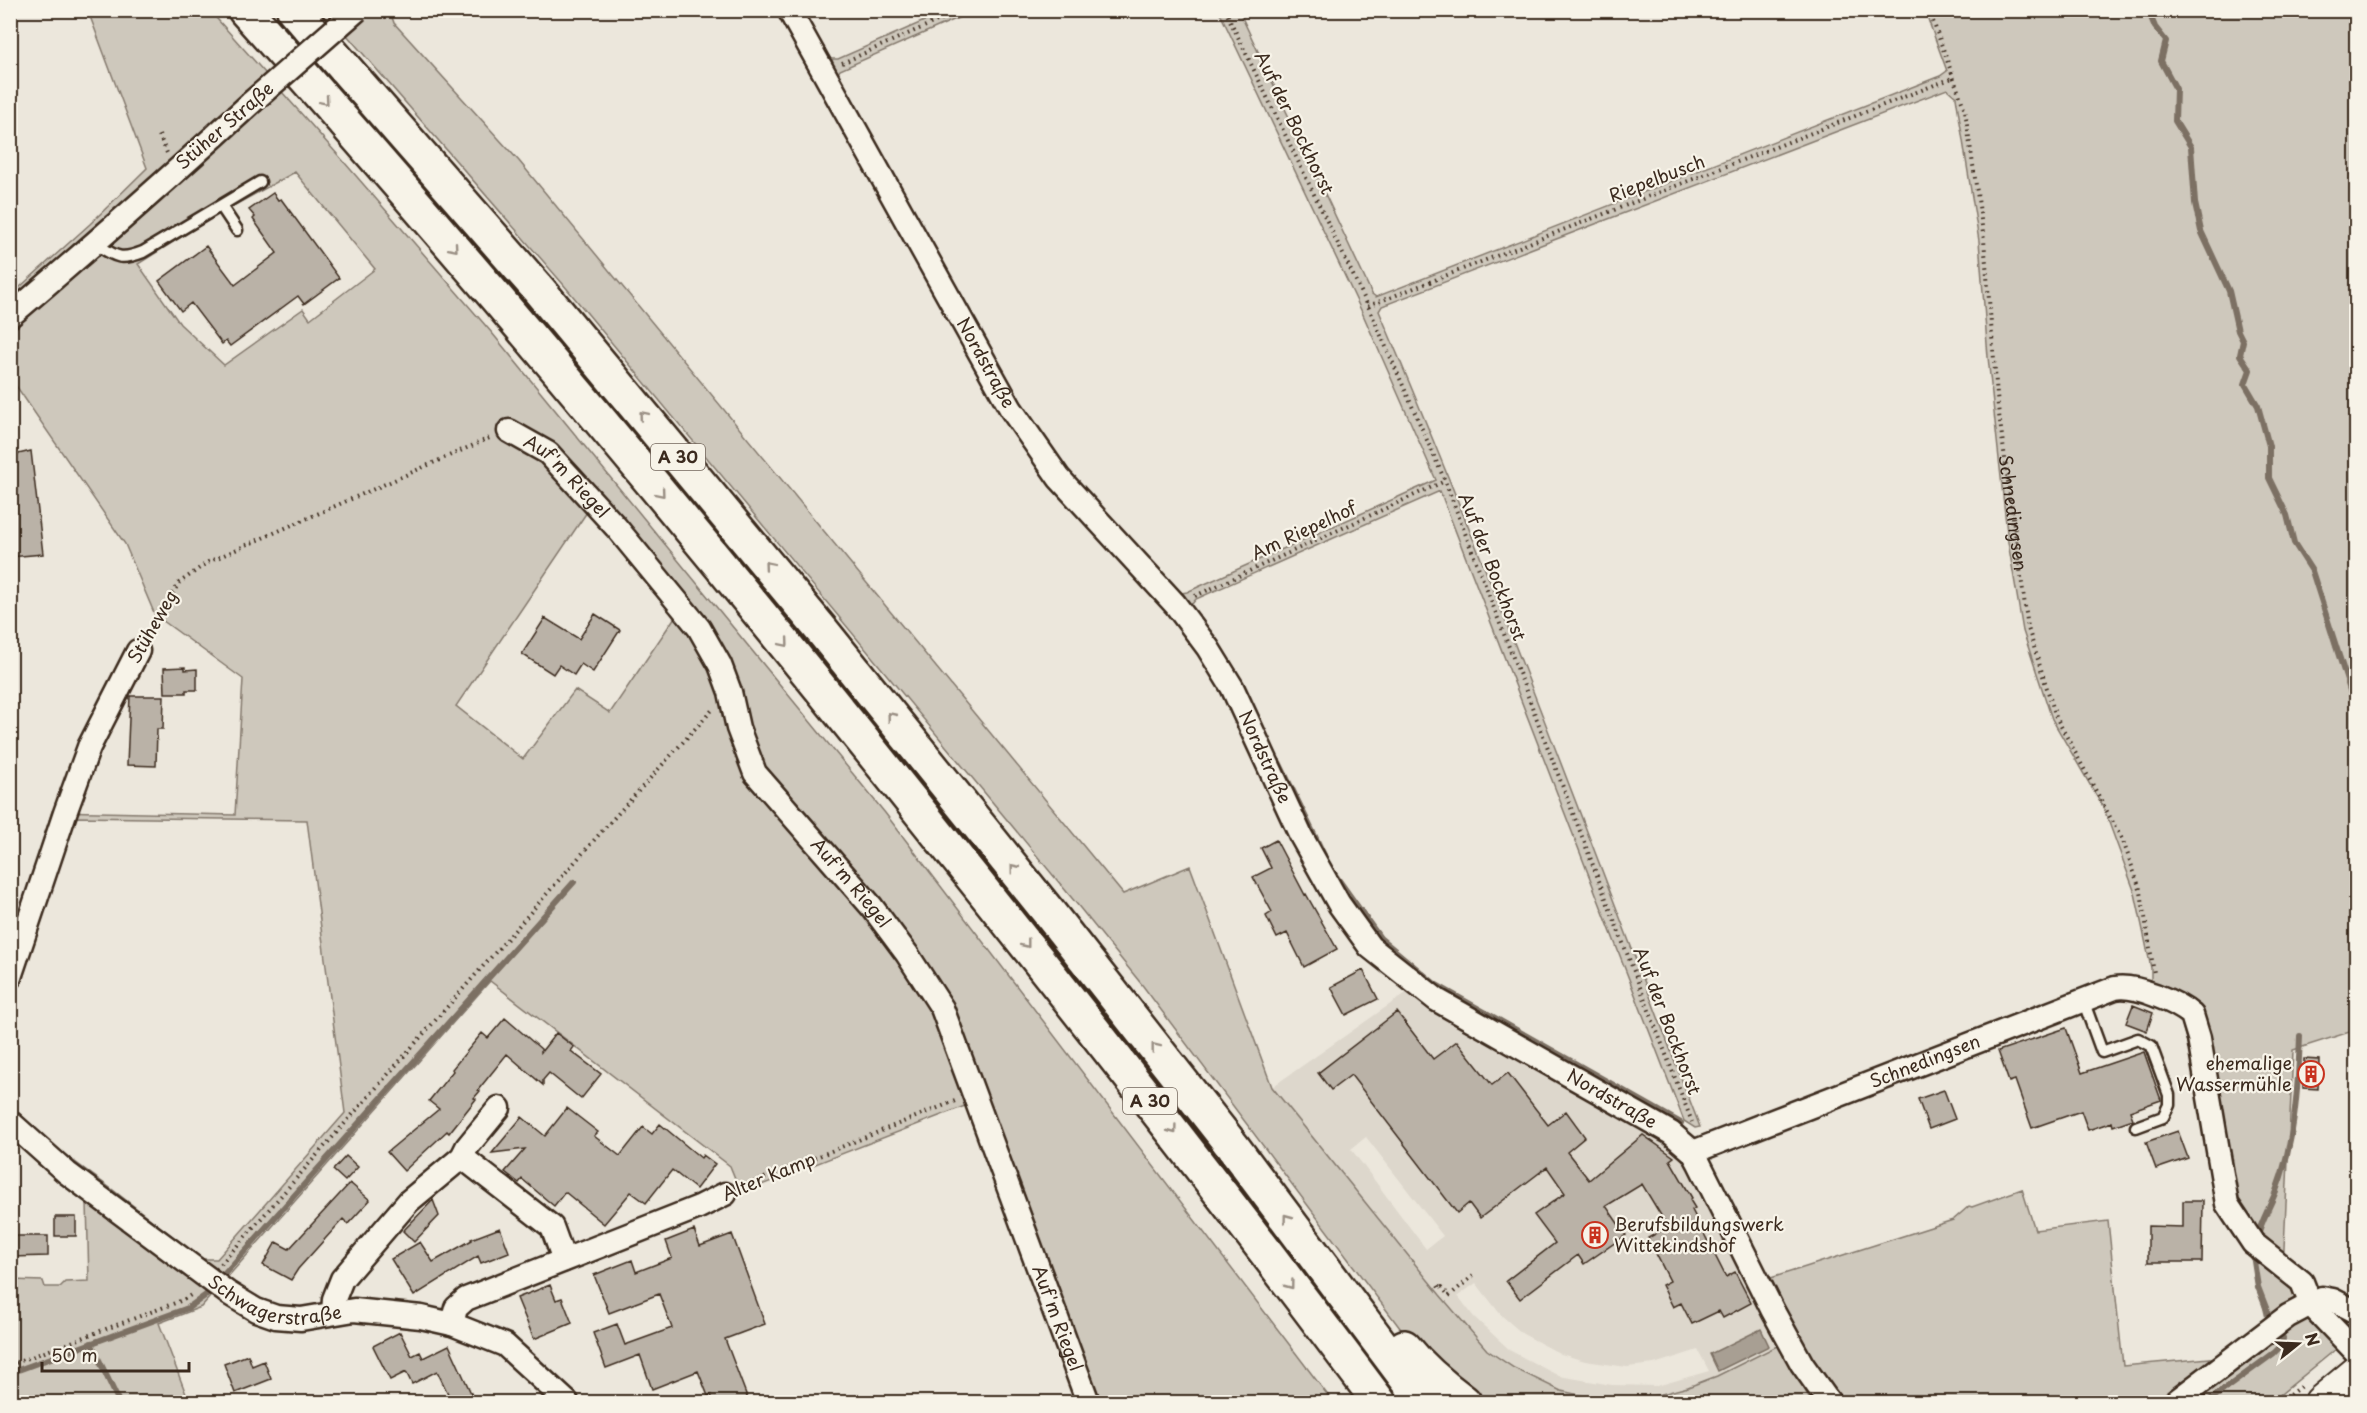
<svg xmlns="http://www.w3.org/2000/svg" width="2367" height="1413" viewBox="0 0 2367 1413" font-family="'Playpen Sans',sans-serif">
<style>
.built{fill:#ddd7cc;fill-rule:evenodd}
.green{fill:#cec8bc;stroke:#84796d;stroke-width:1.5;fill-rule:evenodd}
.water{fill:#a89f93;stroke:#7c7064;stroke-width:1.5}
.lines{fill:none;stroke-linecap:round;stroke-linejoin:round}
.stream{stroke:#7c7064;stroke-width:6}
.building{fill:#bab2a7;stroke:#3b2a1e;stroke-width:1.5}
.lane-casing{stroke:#3b2a1e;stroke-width:15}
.street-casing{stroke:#3b2a1e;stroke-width:27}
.secondary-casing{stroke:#3b2a1e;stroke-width:36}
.highway-casing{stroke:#3b2a1e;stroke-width:38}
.path{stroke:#3b2a1e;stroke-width:4;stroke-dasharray:1.5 4.5;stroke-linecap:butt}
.lane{stroke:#f7f3e8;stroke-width:10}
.street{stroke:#f7f3e8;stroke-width:22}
.secondary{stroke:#f7f3e8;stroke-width:32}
.highway{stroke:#f7f3e8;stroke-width:33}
.street-bridge-casing{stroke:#3b2a1e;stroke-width:27;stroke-linecap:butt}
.street-bridge{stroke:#f7f3e8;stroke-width:22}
.oneway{stroke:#998e83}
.labels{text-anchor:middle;stroke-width:4.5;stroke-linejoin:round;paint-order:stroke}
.shield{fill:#f7f3e8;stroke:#73665b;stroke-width:1.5}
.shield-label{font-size:16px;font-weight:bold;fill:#3b2a1e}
.street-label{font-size:18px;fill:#3b2a1e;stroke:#f7f3e8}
.poi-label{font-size:18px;fill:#3b2a1e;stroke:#f7f3e8;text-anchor:end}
</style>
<rect width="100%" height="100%" fill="#ece7dc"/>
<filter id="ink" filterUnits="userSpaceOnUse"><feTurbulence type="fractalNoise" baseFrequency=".0167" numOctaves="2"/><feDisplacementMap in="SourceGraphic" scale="12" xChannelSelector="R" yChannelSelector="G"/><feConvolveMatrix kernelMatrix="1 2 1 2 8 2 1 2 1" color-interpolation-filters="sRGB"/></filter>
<g filter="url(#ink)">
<path class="built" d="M 1409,991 L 1645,1129 L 1687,1161 L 1781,1344 L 1717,1376 L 1688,1387 L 1658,1395 L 1620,1400 L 1589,1397 L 1561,1391 L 1514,1368 L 1487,1350 L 1440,1295 L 1272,1087 ZM 1366,1137 L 1443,1236 L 1426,1249 L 1351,1149 ZM 1476,1283 L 1501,1315 L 1523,1334 L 1561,1354 L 1585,1361 L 1627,1367 L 1654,1364 L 1698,1350 L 1709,1371 L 1657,1386 L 1612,1385 L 1559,1376 L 1511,1351 L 1474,1317 L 1458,1296 Z"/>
<path class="green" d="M 88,11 L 210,11 L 338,155 L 492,333 L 885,813 L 1333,1402 L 1080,1402 L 970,1104 L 741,1193 L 730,1166 L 490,981 L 201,1307 L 159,1323 L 189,1402 L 11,1402 L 11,1280 L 43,1281 L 45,1287 L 60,1287 L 65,1282 L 89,1281 L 87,1202 L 11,1136 L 11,1105 L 48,1142 L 113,1190 L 202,1259 L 217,1259 L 345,1113 L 307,820 L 73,817 L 11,1010 L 11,943 L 52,811 L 235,815 L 243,679 L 155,615 L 125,544 L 10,377 L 11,295 L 90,224 L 147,168 ZM 295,172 L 375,269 L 310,319 L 303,309 L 224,365 L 180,324 L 138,264 L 213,217 ZM 587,512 L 677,614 L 610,713 L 575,690 L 523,759 L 456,706 Z
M 326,11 L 390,11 L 394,23 L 519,161 L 1123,894 L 1190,866 L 1272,1087 L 1440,1295 L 1487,1350 L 1514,1368 L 1561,1391 L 1589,1397 L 1620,1400 L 1658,1395 L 1688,1387 L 1717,1376 L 1781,1344 L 1809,1398 L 1814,1402 L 1489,1402 L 1438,1367 L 1400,1328 L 1143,986 L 1076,903 L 563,284 Z
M 947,11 L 974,11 L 840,70 L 836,77 L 832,59 L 838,59 Z
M 1219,11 L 1239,11 L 1372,294 L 1376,297 L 1940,76 L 1947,71 L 1925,11 L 2356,11 L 2356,1030 L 2293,1050 L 2283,1270 L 2299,1296 L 2267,1323 L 2250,1246 L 2229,1204 L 2181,1020 L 2151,989 L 2151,968 L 2135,893 L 2104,809 L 2052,719 L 2023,631 L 2008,542 L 1988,357 L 1979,241 L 1956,97 L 1947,89 L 1382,306 L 1379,311 C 1494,580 1595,854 1700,1127 L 1695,1128 L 1684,1121 L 1440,491 L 1196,599 L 1188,609 L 1176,594 L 1187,592 L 1436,480 L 1361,310 Z
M 2022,1189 L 2035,1230 L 2108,1221 L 2123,1366 L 2221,1357 L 2157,1402 L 1845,1402 C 1809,1371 1792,1320 1771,1278 L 1953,1220 L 1969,1206 L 1972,1207 Z
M 2307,1318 L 2318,1321 L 2341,1345 L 2271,1402 L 2188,1402 L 2286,1326 Z"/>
<path class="water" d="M 1761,1329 L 1769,1346 L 1718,1371 L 1710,1354 Z"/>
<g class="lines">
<path class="stream" d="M 2148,10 L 2155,27 L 2166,41 L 2161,61 L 2176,89 L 2175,121 L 2191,147 L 2195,203 L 2201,231 L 2229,291 L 2238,331 L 2243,341 L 2240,355 L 2250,370 L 2245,384 L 2258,406 L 2269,446 L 2269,478 L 2287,515 L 2294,543 L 2312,571 L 2356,709
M 1279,762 L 1324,855
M 1333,872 L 1380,938 L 1435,984 L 1681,1123
M 2257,1238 C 2261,1221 2270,1207 2276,1191 C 2295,1141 2298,1089 2300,1036
M 2253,1255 L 2258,1287 L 2272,1323
M 219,1280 L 574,882
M 91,1343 L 119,1402
M 10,1373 L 188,1308 L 206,1295 L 212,1288
M 2207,1402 L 2274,1353 L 2282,1345 L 2283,1338"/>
</g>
<path class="building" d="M 273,193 L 278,200 L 281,199 L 339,278 L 304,304 L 298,296 L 230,346 L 226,341 L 222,344 L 191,303 L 181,311 L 159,281 L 206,246 L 235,285 L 277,253 L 253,219 L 255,217 L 249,210 Z
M 31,451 L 43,554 L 10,557 L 10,456 Z
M 595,614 L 620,630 L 593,672 L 581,664 L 574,675 L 559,665 L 553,674 L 522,654 L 545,618 L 579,639 Z
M 185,667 L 185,670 L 197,669 L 197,690 L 186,690 L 186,693 L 165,693 L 164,668 Z
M 130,696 L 164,696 L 163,729 L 157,729 L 156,766 L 127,765 Z
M 1276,840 L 1305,895 L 1306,894 L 1337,949 L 1304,967 L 1287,933 L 1277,938 L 1266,916 L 1272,912 L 1253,877 L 1271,868 L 1261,848 Z
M 1363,970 L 1378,999 L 1346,1015 L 1331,987 Z
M 2133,1005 L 2153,1013 L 2147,1031 L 2126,1023 Z
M 1397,1012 L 1433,1059 L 1457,1041 L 1492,1085 L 1508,1073 L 1548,1125 L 1566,1111 L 1585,1137 L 1567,1152 L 1589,1180 L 1643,1135 L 1674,1157 L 1670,1160 L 1692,1198 L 1690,1200 L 1695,1208 L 1692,1210 L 1726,1277 L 1735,1272 L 1751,1303 L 1723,1318 L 1719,1311 L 1692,1324 L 1681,1303 L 1673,1307 L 1662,1285 L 1670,1281 L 1648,1238 L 1668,1227 L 1642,1184 L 1606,1206 L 1626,1235 L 1584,1264 L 1578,1255 L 1520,1299 L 1506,1281 L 1555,1243 L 1534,1215 L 1565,1193 L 1547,1167 L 1480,1218 L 1469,1203 L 1457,1213 L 1351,1075 L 1331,1090 L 1318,1073 Z
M 505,1018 L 541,1049 L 541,1052 L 556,1033 L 574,1047 L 571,1051 L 601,1074 L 581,1099 L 549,1073 L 543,1080 L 543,1085 L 507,1054 L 478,1090 L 480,1091 L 474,1098 L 476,1099 L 449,1133 L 447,1131 L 404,1171 L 387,1152 L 439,1109 L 429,1101 L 453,1071 L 452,1069 L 482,1033 L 488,1038 Z
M 2066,1028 L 2082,1073 L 2144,1052 L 2161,1100 L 2130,1111 L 2133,1119 L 2113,1126 L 2112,1122 L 2088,1130 L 2081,1111 L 2032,1128 L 2015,1080 L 2009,1082 L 1998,1051 Z
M 2304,1059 L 2319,1060 L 2318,1089 L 2303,1088 Z
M 1944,1090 L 1955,1119 L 1929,1129 L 1918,1099 Z
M 567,1108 L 598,1132 L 594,1136 L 620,1156 L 643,1127 L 652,1134 L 660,1124 L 701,1158 L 703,1155 L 715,1164 L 696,1189 L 672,1170 L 646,1203 L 631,1192 L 604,1224 L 565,1192 L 554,1206 L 522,1179 L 519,1183 L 505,1172 L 525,1149 L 492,1153 L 522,1117 L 545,1136 Z
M 2178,1131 L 2188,1158 L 2156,1169 L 2146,1142 Z
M 346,1156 L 358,1167 L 345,1181 L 333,1170 Z
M 350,1183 L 370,1200 L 348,1224 L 343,1219 L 298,1269 L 291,1280 L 263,1265 L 276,1242 L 289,1249 Z
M 433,1200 L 439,1216 L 414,1242 L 403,1231 Z
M 2183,1201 L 2203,1201 L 2202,1262 L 2148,1262 L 2148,1226 L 2183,1227 Z
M 55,1217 L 76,1217 L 76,1236 L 55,1236 Z
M 500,1228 L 509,1252 L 481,1263 L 478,1256 L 414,1296 L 391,1259 L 420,1242 L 433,1262 L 472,1240 L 471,1239 Z
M 694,1230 L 700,1246 L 732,1234 L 765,1324 L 725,1339 L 749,1402 L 714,1402 L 711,1395 L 708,1396 L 698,1371 L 652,1389 L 640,1355 L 606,1368 L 593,1333 L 617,1324 L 625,1345 L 672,1328 L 659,1294 L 609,1313 L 594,1275 L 632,1260 L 636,1272 L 672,1258 L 666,1241 Z
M 10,1236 L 48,1236 L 48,1256 L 10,1257 Z
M 550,1285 L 556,1300 L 562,1298 L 572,1323 L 534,1339 L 517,1298 Z
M 400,1332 L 412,1356 L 420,1352 L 423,1358 L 449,1345 L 475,1402 L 452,1402 L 437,1371 L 412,1384 L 406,1372 L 390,1380 L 373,1346 Z
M 248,1355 L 252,1366 L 264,1361 L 271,1379 L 235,1393 L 224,1364 Z"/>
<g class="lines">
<defs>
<path id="lane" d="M 221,206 L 237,230
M 96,244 C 116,257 120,261 143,252 L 260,182
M 2083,1000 L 2102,1052 L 2138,1039 L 2151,1046 L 2169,1095 L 2169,1105 L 2163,1117 L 2136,1127"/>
<g id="street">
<path id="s2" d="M 789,10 L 1011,409 L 1059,478 L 1175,604 L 1208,648 L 1232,687 L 1301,836 L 1339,904 L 1370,947 L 1437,1000 L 1671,1133 L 1693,1152 L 1699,1163 L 1773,1311 L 1802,1364 L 1829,1402"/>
<path d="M 10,316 C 92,246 173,175 252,102"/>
<path id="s3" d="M 509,431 L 548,453 L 616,527 L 699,628 L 720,665 L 730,692 L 738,728 L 755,773 L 872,907 L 907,954 L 942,1008 L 1088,1402"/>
<path d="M 10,977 L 65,813 L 89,747 L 138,651"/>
<path id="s4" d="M 10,1122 L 67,1173 L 228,1293 L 256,1310 L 276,1317 L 301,1319 L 354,1310 L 421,1317 L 452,1324 L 505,1345 L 567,1402"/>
<path id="s5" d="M 1693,1152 L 2115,988 C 2135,984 2177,1002 2192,1015 L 2199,1038 L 2227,1204 L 2253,1243 L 2302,1282 L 2311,1305 L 2356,1352"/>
<path d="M 462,1157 L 552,1227 L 564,1260"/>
<path d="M 333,1313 L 334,1299 L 342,1279 L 409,1201 L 462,1157 L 467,1147 L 499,1108"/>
<path d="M 452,1324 L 456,1308 L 466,1299 L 699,1207 L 725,1194"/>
<path d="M 2175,1402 L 2288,1316 L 2322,1298 L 2333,1300 L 2356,1312"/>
</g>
<path id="secondary" d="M 2321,1402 L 2356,1373"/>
<path id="highway" d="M 245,10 C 484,277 713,552 936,832 C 1087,1020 1235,1209 1379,1402
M 294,10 L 539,290 L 824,633 L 1050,914 L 1233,1147 L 1424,1402
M 1404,1347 C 1421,1368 1442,1386 1464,1402"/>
</defs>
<use href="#lane" class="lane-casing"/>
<use href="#street" class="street-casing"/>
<use href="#secondary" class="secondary-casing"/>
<use href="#highway" class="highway-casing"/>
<g class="path">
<path d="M 1225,10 L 1368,306 L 1445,481 L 1692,1122"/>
<path id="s1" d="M 1929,10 L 1965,110 L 1984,240 L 1998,407 L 2028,628 L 2056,717 L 2123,841 L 2141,892 L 2154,973"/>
<path d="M 842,63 L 962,10"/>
<path d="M 159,135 L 167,153"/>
<path d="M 1368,306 L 1955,77"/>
<path d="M 1195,596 L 1445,481"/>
<path d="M 148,635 L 179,583 L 208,562 L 492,437"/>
<path d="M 742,1187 L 955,1101"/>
<path d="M 221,1264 L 603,830 L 714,708"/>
<path d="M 1438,1286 L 1440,1289 L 1442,1287 L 1449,1296 L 1473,1276"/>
<path d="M 10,1365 L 183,1300 L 194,1293"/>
<path d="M 2280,1402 L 2301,1386"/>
</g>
<use href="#lane" class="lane"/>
<use href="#street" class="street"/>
<use href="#secondary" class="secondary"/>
<use href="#highway" class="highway"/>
<defs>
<path id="street-bridge" d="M 252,102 L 357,10"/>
</defs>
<use href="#street-bridge" class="street-bridge-casing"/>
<use href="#street-bridge" class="street-bridge"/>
</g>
<defs><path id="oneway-chevron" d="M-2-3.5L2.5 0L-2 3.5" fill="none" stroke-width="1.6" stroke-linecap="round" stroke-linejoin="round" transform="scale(1.5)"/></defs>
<g class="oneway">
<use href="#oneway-chevron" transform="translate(325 101) rotate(49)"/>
<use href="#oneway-chevron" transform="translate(454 248) rotate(49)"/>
<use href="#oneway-chevron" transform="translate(643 415) rotate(-130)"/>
<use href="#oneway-chevron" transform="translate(661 493) rotate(50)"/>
<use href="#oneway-chevron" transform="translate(768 565) rotate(-130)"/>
<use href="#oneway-chevron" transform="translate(785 643) rotate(50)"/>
<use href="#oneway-chevron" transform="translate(891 716) rotate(-129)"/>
<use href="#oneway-chevron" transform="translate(1014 868) rotate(-129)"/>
<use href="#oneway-chevron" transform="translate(1026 944) rotate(52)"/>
<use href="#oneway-chevron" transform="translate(1155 1047) rotate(-128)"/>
<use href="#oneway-chevron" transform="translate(1173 1130) rotate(53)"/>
<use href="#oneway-chevron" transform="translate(1287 1218) rotate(-127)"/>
<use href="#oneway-chevron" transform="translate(1290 1285) rotate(53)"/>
</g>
</g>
<defs>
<symbol id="building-ring" viewBox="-11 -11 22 22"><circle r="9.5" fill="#f7f3e8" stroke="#c8321e" stroke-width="1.5"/><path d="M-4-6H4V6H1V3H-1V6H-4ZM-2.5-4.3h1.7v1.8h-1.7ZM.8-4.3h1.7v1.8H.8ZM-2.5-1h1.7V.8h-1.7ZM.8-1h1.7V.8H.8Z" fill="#c8321e"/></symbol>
</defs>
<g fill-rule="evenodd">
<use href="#building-ring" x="2296" y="1059" width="30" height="30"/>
<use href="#building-ring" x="1580" y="1220" width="30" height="30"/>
</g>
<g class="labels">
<g class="shield">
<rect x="651" y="444" width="54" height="26" rx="4.5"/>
<rect x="1123" y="1088" width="54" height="26" rx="4.5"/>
</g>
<g class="shield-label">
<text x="678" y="463">A 30</text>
<text x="1150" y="1107">A 30</text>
</g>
<g class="street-label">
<text transform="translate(1294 123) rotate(64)" y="6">Auf der Bockhorst</text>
<text transform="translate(225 126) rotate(-41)" y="6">Stüher Straße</text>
<text transform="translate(1657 179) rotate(-21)" y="6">Riepelbusch</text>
<text dy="6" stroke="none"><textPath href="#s2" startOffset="404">Nordstraße</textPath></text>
<text dy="6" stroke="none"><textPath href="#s3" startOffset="74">Auf'm Riegel</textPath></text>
<text dy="6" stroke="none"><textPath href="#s1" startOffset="512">Schnedingsen</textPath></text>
<text transform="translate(1304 531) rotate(-25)" y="6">Am Riepelhof</text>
<text transform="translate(1492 567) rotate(69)" y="6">Auf der Bockhorst</text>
<text transform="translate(153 627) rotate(-60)" y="6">Stüheweg</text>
<text dy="6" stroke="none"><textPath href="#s2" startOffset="890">Nordstraße</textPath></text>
<text dy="6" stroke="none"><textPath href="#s3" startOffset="578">Auf'm Riegel</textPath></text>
<text transform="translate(1667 1021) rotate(69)" y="6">Auf der Bockhorst</text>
<text dy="6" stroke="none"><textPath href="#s5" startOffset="249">Schnedingsen</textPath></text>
<text dy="6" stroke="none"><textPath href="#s2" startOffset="1394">Nordstraße</textPath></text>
<text transform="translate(769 1177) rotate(-22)" y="6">Alter Kamp</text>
<text dy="6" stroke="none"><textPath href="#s4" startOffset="326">Schwagerstraße</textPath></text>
<text dy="6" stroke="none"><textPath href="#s3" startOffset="1064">Auf'm Riegel</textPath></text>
</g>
<g class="poi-label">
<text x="2292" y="1070">ehemalige<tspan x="2292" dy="21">Wassermühle</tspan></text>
<text x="1614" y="1231" text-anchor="start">Berufsbildungswerk<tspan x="1614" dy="21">Wittekindshof</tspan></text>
</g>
</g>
<rect width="2367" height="1413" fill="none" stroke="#f7f3e8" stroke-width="36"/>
<rect x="18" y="18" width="2331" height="1377" fill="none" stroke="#3b2a1e" stroke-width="2" filter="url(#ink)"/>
<g transform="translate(2298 1344) rotate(72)" stroke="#f7f3e8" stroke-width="4.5" paint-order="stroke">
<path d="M0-4.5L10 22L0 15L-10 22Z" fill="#3b2a1e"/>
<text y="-9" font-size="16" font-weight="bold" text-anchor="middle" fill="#3b2a1e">N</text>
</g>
<path d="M42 1362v9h147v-9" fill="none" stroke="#3b2a1e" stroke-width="3"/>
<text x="51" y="1362" font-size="18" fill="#3b2a1e" stroke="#f7f3e8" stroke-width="4.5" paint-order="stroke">50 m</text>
</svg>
